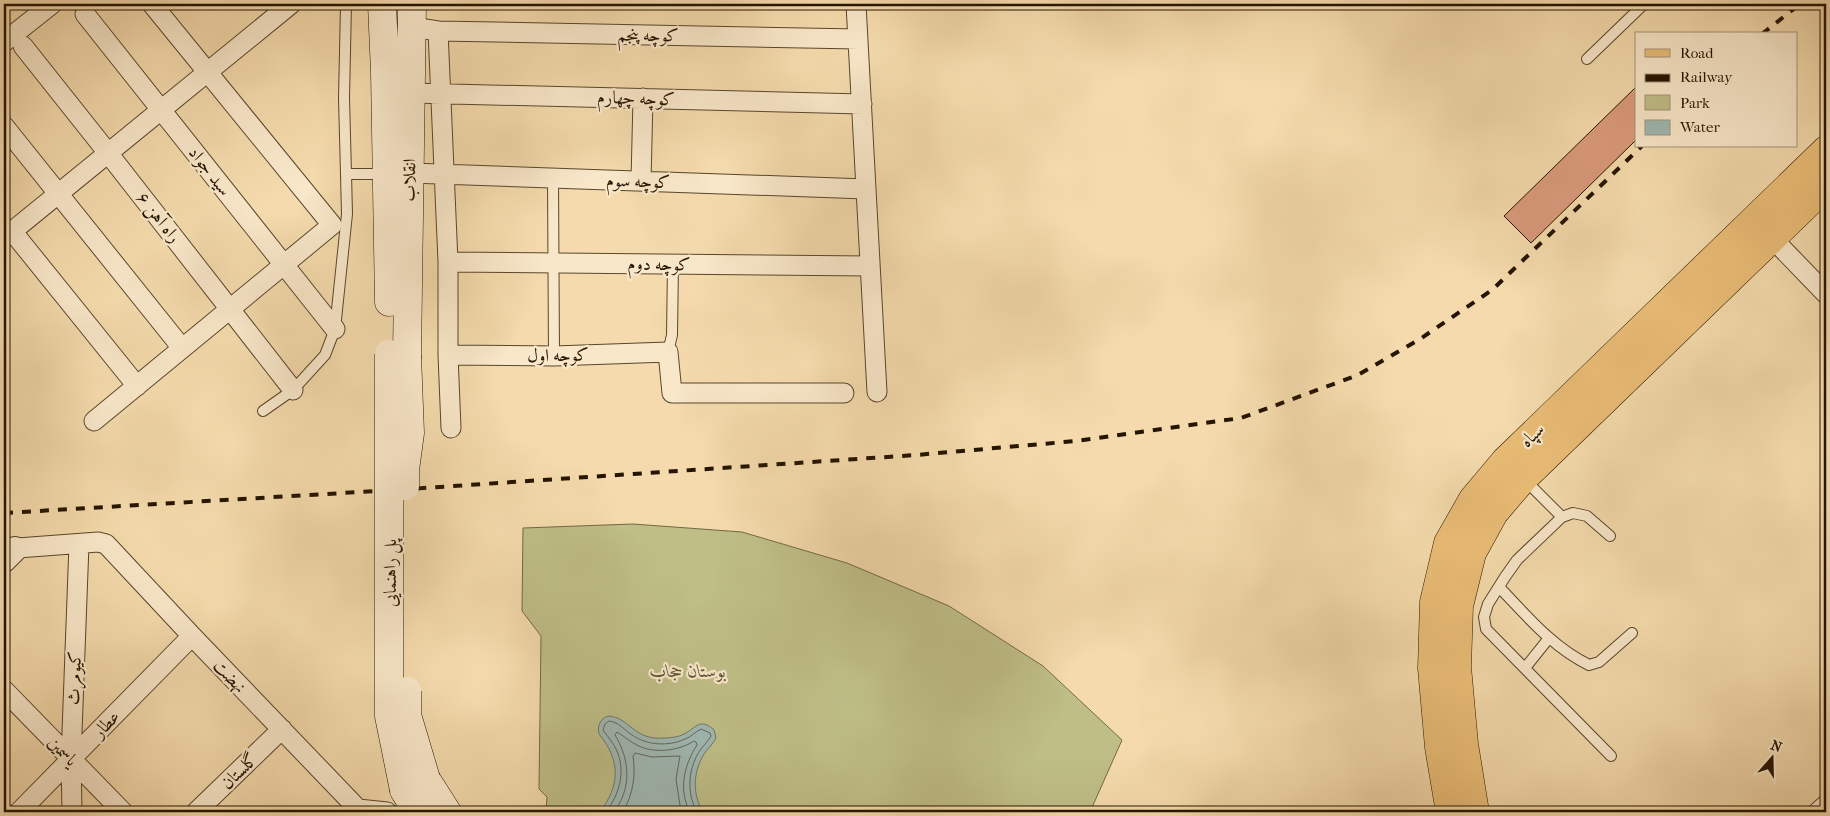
<svg xmlns="http://www.w3.org/2000/svg" width="1830" height="816" viewBox="0 0 1830 816" font-family="'IM FELL French Canon',Amiri,serif">
<style>
.green{fill:#bfbe87;stroke:#726944}
.water{fill:#9fb8b3;stroke:#6e766c}
.lines{fill:none;stroke-linecap:round;stroke-linejoin:round}
.shore{stroke:#62665a;stroke-width:1}
.building{fill:#da9a7b;stroke:#251401}
.service-casing{stroke:#59462c;stroke-width:12}
.minor-casing{stroke:#59462c;stroke-width:21}
.tertiary-casing{stroke:#59462c;stroke-width:26}
.secondary-casing{stroke:#251401;stroke-width:29}
.primary-casing{stroke:#251401;stroke-width:29}
.service{stroke:#f8e7c9;stroke-width:10}
.minor{stroke:#f8e7c9;stroke-width:19}
.tertiary{stroke:#f8e7c9;stroke-width:24}
.secondary{stroke:#f8e7c9;stroke-width:28}
.primary{stroke:#eabd76;stroke-width:28}
.rail{stroke:#251401;stroke-width:4;stroke-dasharray:9 9;stroke-linecap:butt}
.secondary-bridge-casing{stroke:#251401;stroke-width:29;stroke-linecap:butt}
.secondary-bridge{stroke:#f8e7c9;stroke-width:28}
.labels{text-anchor:middle;stroke-width:4.5;stroke-linejoin:round;paint-order:stroke}
.street-label{font-size:18px;fill:#251401;stroke:#f8e7c9}
.park-label{font-size:18px;font-style:italic;fill:#5b5030;stroke:#f8e7c9}
</style>
<rect width="100%" height="100%" fill="#f4daac"/>
<filter id="stains"><feTurbulence type="fractalNoise" baseFrequency=".004" numOctaves="4"/><feColorMatrix values="0 0 0 0 .2 0 0 0 0 .09 0 0 0 0 .02 0 0 0 .5 -.17"/></filter>
<radialGradient id="worn" r=".72"><stop offset=".6" stop-color="#630" stop-opacity="0"/><stop offset="1" stop-color="#630" stop-opacity=".3"/></radialGradient>
<path class="green" d="M 633,524 L 742,532 L 847,563 L 949,606 L 1043,666 L 1122,740 L 1090,812 L 546,812 L 547,797 L 539,789 L 541,636 L 522,611 L 523,528 Z"/>
<path class="water" d="M 608,716 C 630,717 633,741 665,738 C 670,738 679,737 684,734 C 696,728 700,717 714,730 L 716,738 C 713,744 708,748 704,754 C 693,772 692,794 703,812 L 600,812 C 620,785 621,761 599,734 C 597,726 600,719 608,716 Z"/>
<g class="lines">
<path class="shore" d="M 606,812 C 619,795 626,772 617,751 C 614,744 608,737 603,730 L 605,724 L 609,721 C 619,722 624,730 632,735 C 646,745 668,747 685,739 C 691,737 695,732 701,729 L 710,733 L 711,736 C 708,741 705,744 701,749 C 688,767 686,793 697,812
M 614,812 C 632,788 630,760 615,735 L 617,732 C 624,736 630,742 637,745 C 653,754 679,751 694,741 L 696,742 L 697,745 C 684,765 678,790 690,812
M 623,812 C 633,794 636,776 633,756 L 635,753 L 652,757 L 680,756 L 676,779 L 681,812"/>
</g>
<path class="building" d="M 1636,87 L 1636,140 L 1531,243 L 1504,216 Z"/>
<g class="lines">
<defs>
<path id="service" d="M 346,4 L 344,98 L 346,174 L 387,174
M 1587,59 L 1644,4
M 553,178 L 554,356
M 668,352 L 672,335 L 673,264
M 263,411 L 293,390 L 325,355 L 335,329 L 347,214 L 346,174
M 1524,479 L 1562,517
M 1610,536 L 1587,516 L 1573,513 L 1562,517 L 1517,560 L 1505,577 L 1488,604 L 1484,617 L 1486,629 L 1611,756
M 1499,587 C 1527,616 1552,647 1589,665 L 1599,662 L 1632,633
M 1525,668 L 1549,638"/>
<path id="minor" d="M 856,4 L 877,392
M 85,14 L 335,329
M 412,27 L 438,31 L 448,262 L 448,355 L 451,428
M 438,31 L 858,39
M 4,42 L 52,4
M 23,46 L 108,153 L 293,390
M 411,93 L 862,104
M 4,126 L 182,348
M 410,173 L 866,189
M 641,181 L 643,98
M 12,231 L 137,386
M 4,238 L 291,4
M 1772,238 L 1826,294
M 448,262 L 870,266
M 448,355 L 554,356 L 668,352 L 672,393 L 844,393
M 94,421 L 332,225 L 152,4
M 4,549 L 98,542 L 106,544 L 192,636 L 358,809
M 4,690 L 123,812
M 358,809 L 387,812
M 19,812 L 192,636
M 72,812 L 71,759 L 79,544
M 196,812 L 282,729
M 1818,812 L 1826,805"/>
<path id="tertiary" d="M 4,560 L 15,549"/>
<path id="secondary" d="M 382,4 L 385,72 L 389,302
M 407,356 L 412,4
M 426,779 L 447,812
M 404,790 L 417,812"/>
<path id="primary" d="M 1450,812 L 1439,747 L 1432,668 L 1434,602 L 1448,543 L 1473,499 L 1505,461 L 1826,150
M 1475,812 L 1464,744 L 1457,667 L 1459,606 L 1472,553 L 1494,513 L 1523,479 L 1826,186"/>
</defs>
<use href="#service" class="service-casing"/>
<use href="#minor" class="minor-casing"/>
<use href="#tertiary" class="tertiary-casing"/>
<use href="#secondary" class="secondary-casing"/>
<use href="#primary" class="primary-casing"/>
<use href="#service" class="service"/>
<use href="#minor" class="minor"/>
<use href="#tertiary" class="tertiary"/>
<use href="#secondary" class="secondary"/>
<use href="#primary" class="primary"/>
<path class="rail" d="M 1762,34 L 1800,4
M 4,513 L 394,490 L 916,455 L 1076,441 L 1241,418 L 1358,375 L 1420,339 L 1492,290 L 1642,146"/>
<defs>
<path id="secondary-bridge" d="M 389,354 L 389,716 L 404,790
M 405,486 L 405,470 L 410,433 L 407,356
M 407,691 L 407,715 L 426,779"/>
</defs>
<use href="#secondary-bridge" class="secondary-bridge-casing"/>
<use href="#secondary-bridge" class="secondary-bridge"/>
</g>
<g class="labels">
<g class="street-label">
<text transform="translate(648 35) rotate(1)" y="6">کوچه پنجم</text>
<text transform="translate(636 98) rotate(2)" y="6">کوچه چهارم</text>
<text transform="translate(210 171) rotate(52)" y="6">سید جواد</text>
<text transform="translate(409 180) rotate(-89)" y="6">انقلاب</text>
<text transform="translate(638 181) rotate(2)" y="6">کوچه سوم</text>
<text transform="translate(159 217) rotate(52)" y="6">راه آهن ۶</text>
<text transform="translate(659 264) rotate(1)" y="6">کوچه دوم</text>
<text transform="translate(558 355) rotate(-1)" y="6">کوچه اول</text>
<text transform="translate(1532 435) rotate(-44)" y="6">سپاه</text>
<text transform="translate(390 573) rotate(-90)" y="6">پل راهنمایی</text>
<text transform="translate(230 676) rotate(46)" y="6">نهضت</text>
<text transform="translate(74 678) rotate(-88)" y="6">کیومرث</text>
<text transform="translate(106 724) rotate(-46)" y="6">عطار</text>
<text transform="translate(63 751) rotate(46)" y="6">یاسمین</text>
<text transform="translate(239 771) rotate(-44)" y="6">گلستان</text>
</g>
<g class="park-label">
<text x="688" y="677">بوستان حجاب</text>
</g>
</g>
<rect width="1830" height="816" fill="none" stroke="#f4daac" stroke-width="20"/>
<rect x="5" y="5" width="1820" height="806" fill="none" stroke="#251401" stroke-width="2.5"/>
<rect x="10" y="10" width="1810" height="796" fill="none" stroke="#251401"/>
<rect x="1635" y="32" width="162" height="115" fill="#f8e7c9" stroke="#a49379"/>
<rect x="1645" y="49" width="25" height="8" fill="#eabd76" stroke="#a49379"/>
<text x="1680" y="58" font-size="15" fill="#251401">Road</text>
<rect x="1645" y="74" width="25" height="8" fill="#251401" stroke="#a49379"/>
<text x="1680" y="82" font-size="15" fill="#251401">Railway</text>
<rect x="1645" y="95" width="25" height="15" fill="#bfbe87" stroke="#a49379"/>
<text x="1680" y="108" font-size="15" fill="#251401">Park</text>
<rect x="1645" y="120" width="25" height="15" fill="#9fb8b3" stroke="#a49379"/>
<text x="1680" y="132" font-size="15" fill="#251401">Water</text>
<g transform="translate(1772 758) rotate(20)" stroke="#f8e7c9" stroke-width="4" paint-order="stroke">
<path d="M0-4L9 19L0 12L-9 19Z" fill="#251401"/>
<text y="-8" font-size="14" font-weight="bold" text-anchor="middle" fill="#251401">N</text>
</g>
<rect width="100%" height="100%" filter="url(#stains)"/>
<rect width="100%" height="100%" fill="url(#worn)"/>
</svg>
